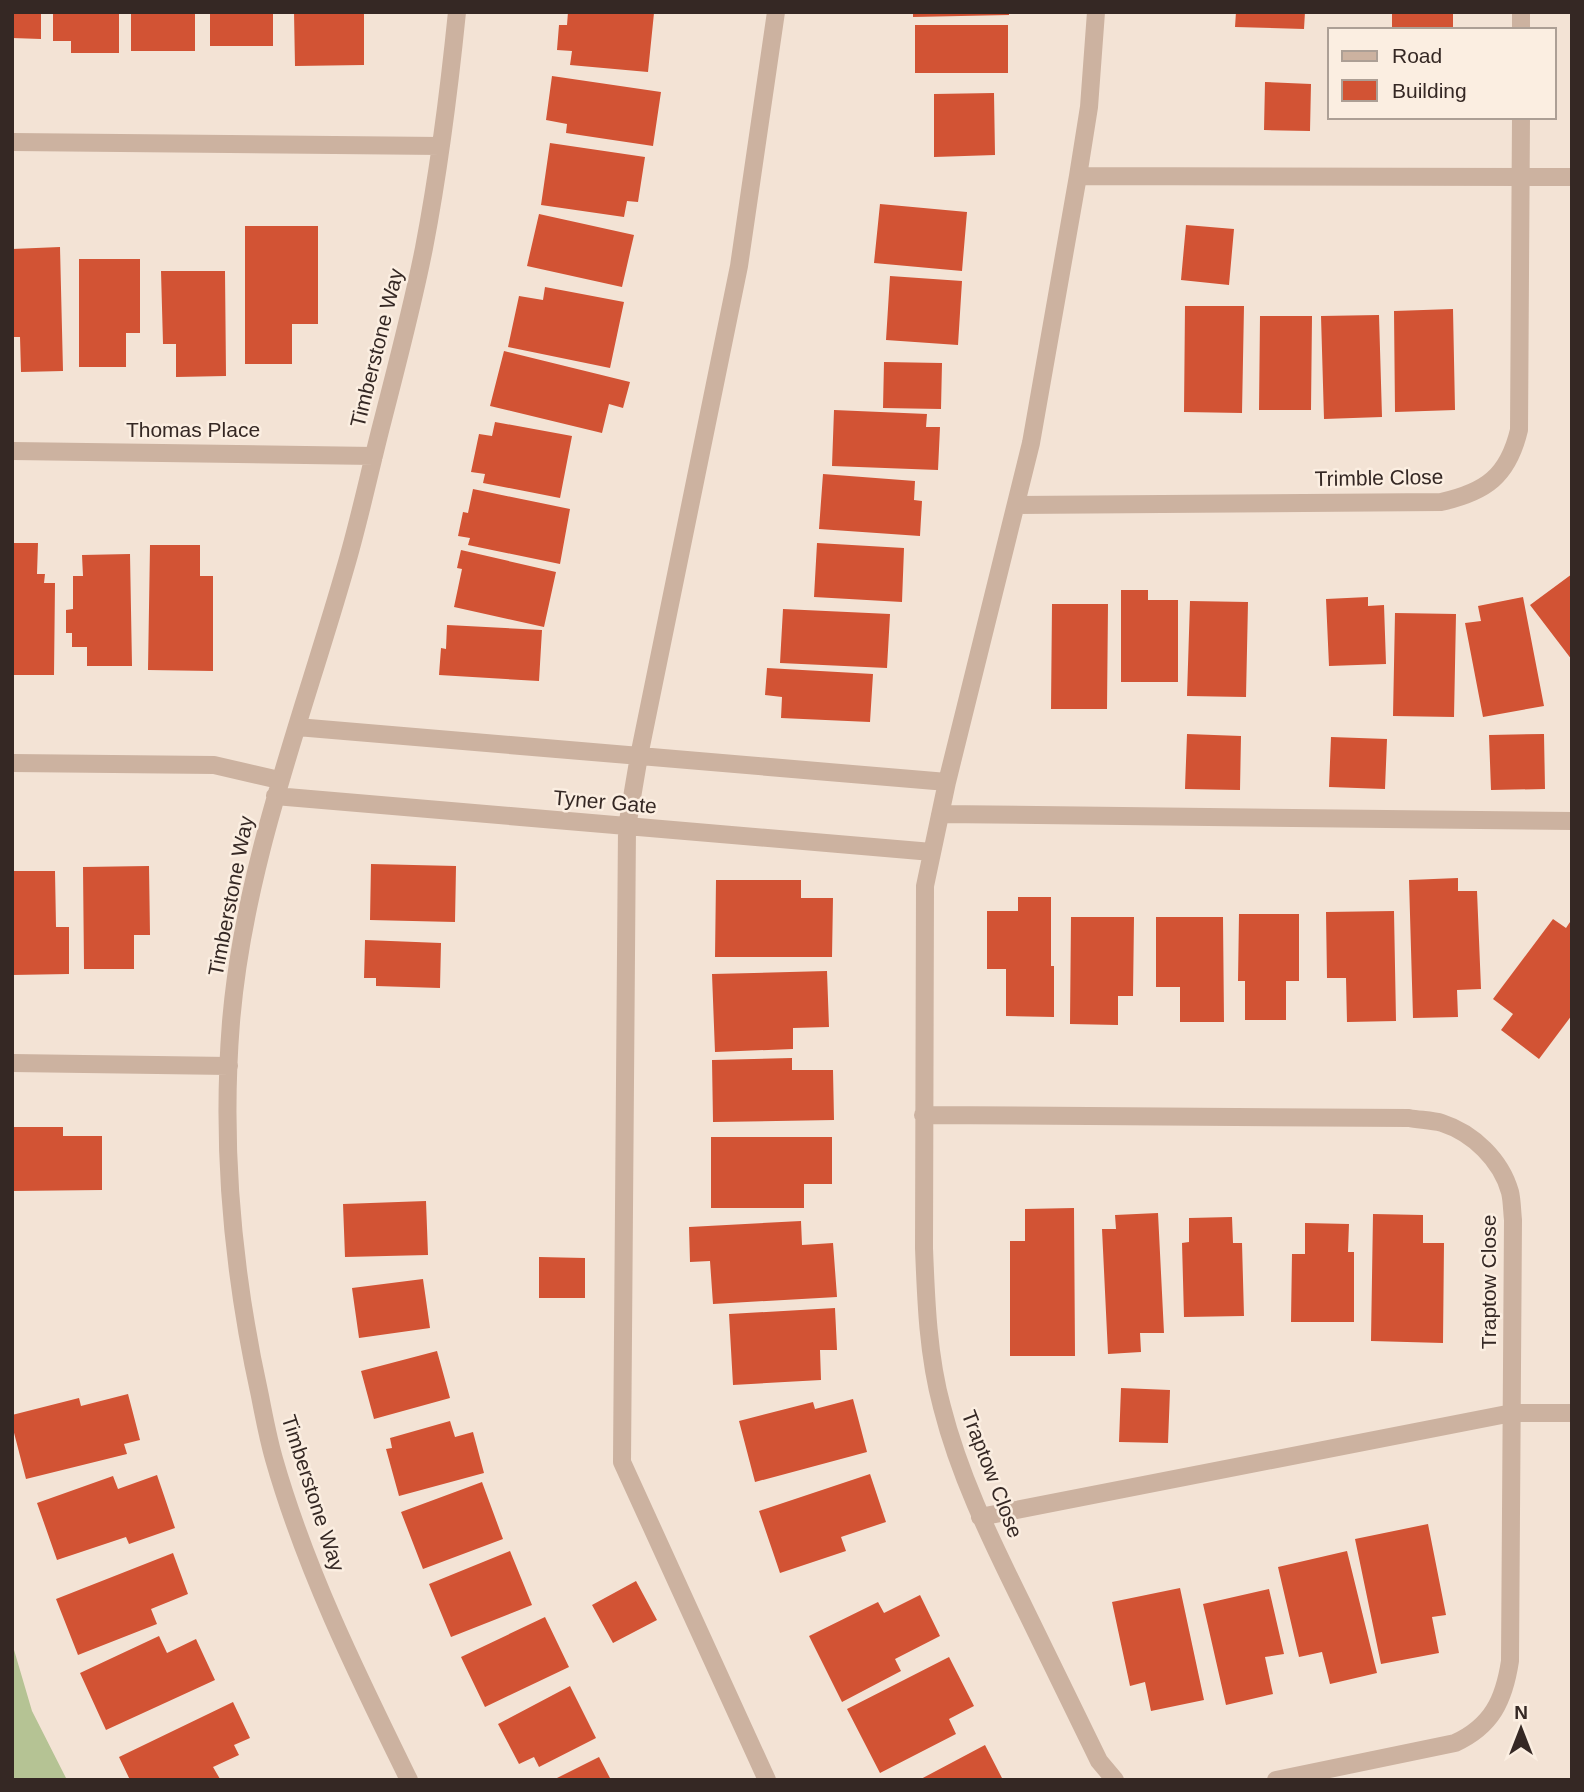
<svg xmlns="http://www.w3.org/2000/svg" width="1584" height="1792" viewBox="0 0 1584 1792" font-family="Arial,sans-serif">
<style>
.green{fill:#b5c394}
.building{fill:#d25334}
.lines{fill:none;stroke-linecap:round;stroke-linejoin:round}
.minor{stroke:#ccb2a0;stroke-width:18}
.labels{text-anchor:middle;stroke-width:5;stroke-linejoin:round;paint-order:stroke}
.street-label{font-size:21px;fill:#352824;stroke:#fbeee1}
</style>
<rect width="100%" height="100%" fill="#f3e3d5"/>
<path class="green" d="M 12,1643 L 32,1711 L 67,1780 L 12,1780 Z"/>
<path class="building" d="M 12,12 L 41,12 L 41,39 L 12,38 Z
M 53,12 L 119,12 L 119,53 L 71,53 L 71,41 L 53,41 Z
M 131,12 L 195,12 L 195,51 L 131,51 Z
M 210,12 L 273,12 L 273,46 L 210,46 Z
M 294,12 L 364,12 L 364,65 L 295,66 Z
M 568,12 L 654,13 L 648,72 L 570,65 L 572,51 L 557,50 L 559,25 L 567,25 Z
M 913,12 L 1009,12 L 1009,15 L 913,17 Z
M 1236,12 L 1305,12 L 1304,29 L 1235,27 Z
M 1392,12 L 1453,12 L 1453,30 L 1392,30 Z
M 915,25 L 1008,25 L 1008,73 L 915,73 Z
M 552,76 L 661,92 L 653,146 L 566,133 L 567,124 L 546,120 Z
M 1265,82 L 1311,84 L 1310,131 L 1264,130 Z
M 994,93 L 995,155 L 934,157 L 934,94 Z
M 550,143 L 645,157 L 638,202 L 627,201 L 624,217 L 541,205 Z
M 880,204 L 967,212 L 962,271 L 874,263 Z
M 539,214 L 634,235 L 622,287 L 527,266 Z
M 1186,225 L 1234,229 L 1229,285 L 1181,280 Z
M 245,226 L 318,226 L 318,324 L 292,324 L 292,364 L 245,364 Z
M 60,247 L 63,371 L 21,372 L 20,337 L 12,337 L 12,249 Z
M 79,259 L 140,259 L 140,333 L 126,333 L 126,367 L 79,367 Z
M 161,271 L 225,271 L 226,376 L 176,377 L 176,344 L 163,344 Z
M 890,276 L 962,281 L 958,345 L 886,340 Z
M 545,287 L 624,302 L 610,368 L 508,347 L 519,296 L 543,300 Z
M 1185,306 L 1244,306 L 1242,413 L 1184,412 Z
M 1453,309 L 1455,410 L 1395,412 L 1394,311 Z
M 1379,315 L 1382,417 L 1324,419 L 1321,316 Z
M 1260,316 L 1312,316 L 1311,410 L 1259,410 Z
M 504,351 L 630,382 L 623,408 L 609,404 L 602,433 L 490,406 Z
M 884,362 L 942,363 L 941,409 L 883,408 Z
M 834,410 L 927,414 L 926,427 L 940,427 L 938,470 L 832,466 Z
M 495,422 L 572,436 L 560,498 L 483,483 L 485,474 L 471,472 L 479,434 L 492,436 Z
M 823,474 L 915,481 L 914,500 L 922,501 L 920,536 L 819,529 Z
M 473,489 L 570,509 L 560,564 L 468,545 L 470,538 L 458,536 L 463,512 L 468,513 Z
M 12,543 L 38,543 L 37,574 L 45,574 L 44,583 L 55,583 L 54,675 L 12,675 Z
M 817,543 L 904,548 L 902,602 L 814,597 Z
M 150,545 L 200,545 L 200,576 L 213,576 L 213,671 L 148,670 Z
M 461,550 L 556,572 L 544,627 L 454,607 L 462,569 L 457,568 Z
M 130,554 L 132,666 L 87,666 L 87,647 L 72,647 L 72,633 L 66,633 L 66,610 L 73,609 L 73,576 L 83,576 L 82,555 Z
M 1572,574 L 1572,660 L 1530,605 Z
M 1121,590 L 1148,590 L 1148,600 L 1178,600 L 1178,682 L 1121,682 Z
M 1368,597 L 1368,606 L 1384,605 L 1386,664 L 1329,666 L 1326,599 Z
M 1523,597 L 1544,706 L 1483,717 L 1465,623 L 1481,621 L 1478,606 Z
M 1190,601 L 1248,602 L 1246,697 L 1187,696 Z
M 1052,604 L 1108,604 L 1107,709 L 1051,709 Z
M 783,609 L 890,614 L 887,668 L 780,663 Z
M 1395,613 L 1456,614 L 1454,717 L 1393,716 Z
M 447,625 L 542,630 L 539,681 L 439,675 L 441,648 L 446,649 Z
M 767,668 L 873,674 L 870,722 L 781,718 L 782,697 L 765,695 Z
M 1187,734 L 1241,736 L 1240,790 L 1185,789 Z
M 1544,734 L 1545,789 L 1491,790 L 1489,735 Z
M 1331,737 L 1387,739 L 1385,789 L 1329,787 Z
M 371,864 L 456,866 L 455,922 L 370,920 Z
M 149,866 L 150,935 L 134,935 L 134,969 L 84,969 L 83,867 Z
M 12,871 L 55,871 L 56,927 L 69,927 L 69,974 L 12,975 Z
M 1458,878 L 1458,891 L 1477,891 L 1481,989 L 1457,990 L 1458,1017 L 1413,1018 L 1409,880 Z
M 716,880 L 801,880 L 801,898 L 833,898 L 832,957 L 715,957 Z
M 1018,897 L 1051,897 L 1051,966 L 1054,966 L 1054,1017 L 1006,1016 L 1006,969 L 987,969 L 987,911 L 1018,911 Z
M 1394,911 L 1396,1021 L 1347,1022 L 1346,978 L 1327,978 L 1326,912 Z
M 1239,914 L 1299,914 L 1299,981 L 1286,981 L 1286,1020 L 1245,1020 L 1245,981 L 1238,981 Z
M 1071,917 L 1134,917 L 1133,996 L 1118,996 L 1118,1025 L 1070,1024 Z
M 1156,917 L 1223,917 L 1224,1022 L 1180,1022 L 1180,987 L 1156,987 Z
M 1553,919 L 1566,928 L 1572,919 L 1572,1015 L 1539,1059 L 1501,1030 L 1513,1014 L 1493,999 Z
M 365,940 L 441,943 L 440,988 L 376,986 L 376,978 L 364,978 Z
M 827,971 L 829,1027 L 793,1028 L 793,1049 L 715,1052 L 712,974 Z
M 792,1058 L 792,1070 L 833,1070 L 834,1120 L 713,1122 L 712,1060 Z
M 12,1127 L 63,1127 L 63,1136 L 102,1136 L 102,1190 L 12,1191 Z
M 711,1137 L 832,1137 L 832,1184 L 804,1184 L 804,1208 L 711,1208 Z
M 426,1201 L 428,1255 L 345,1257 L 343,1204 Z
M 1074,1208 L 1075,1356 L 1010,1356 L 1010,1241 L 1025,1241 L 1025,1209 Z
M 1158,1213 L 1164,1333 L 1140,1333 L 1141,1352 L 1108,1354 L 1102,1229 L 1116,1229 L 1115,1215 Z
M 1373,1214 L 1423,1215 L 1423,1243 L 1444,1243 L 1443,1343 L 1371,1341 Z
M 1232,1217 L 1233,1243 L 1242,1243 L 1244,1316 L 1184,1317 L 1182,1243 L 1189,1242 L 1189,1218 Z
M 801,1221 L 802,1245 L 833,1243 L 837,1297 L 713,1304 L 710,1261 L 690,1262 L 689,1227 Z
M 1305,1223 L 1349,1224 L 1348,1252 L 1354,1252 L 1354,1322 L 1291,1322 L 1292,1254 L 1305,1254 Z
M 539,1257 L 585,1258 L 585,1298 L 539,1298 Z
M 423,1279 L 430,1328 L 359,1338 L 352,1288 Z
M 835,1308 L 837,1350 L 820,1350 L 821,1380 L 733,1385 L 729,1314 Z
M 437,1351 L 450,1398 L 374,1419 L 361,1371 Z
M 1121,1388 L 1170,1390 L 1168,1443 L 1119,1442 Z
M 128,1394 L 140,1440 L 124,1444 L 127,1454 L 26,1479 L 12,1425 L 12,1415 L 79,1398 L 81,1406 Z
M 853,1399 L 867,1452 L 755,1482 L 739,1421 L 813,1402 L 815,1409 Z
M 450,1421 L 455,1437 L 473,1432 L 484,1473 L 399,1496 L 386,1449 L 392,1448 L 390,1438 Z
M 870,1474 L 886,1522 L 841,1537 L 846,1551 L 780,1573 L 759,1511 Z
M 157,1475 L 175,1528 L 129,1544 L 126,1537 L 57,1560 L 37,1503 L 113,1476 L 118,1489 Z
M 482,1482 L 503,1539 L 423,1569 L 401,1512 Z
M 1428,1524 L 1446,1615 L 1432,1617 L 1439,1653 L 1381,1664 L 1355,1539 Z
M 510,1551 L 532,1605 L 451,1637 L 429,1584 Z
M 1347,1551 L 1377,1673 L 1330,1684 L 1322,1652 L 1299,1657 L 1278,1567 Z
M 173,1553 L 188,1594 L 151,1609 L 157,1624 L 78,1655 L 56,1599 Z
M 636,1581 L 657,1620 L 613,1643 L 592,1605 Z
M 1180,1588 L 1204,1700 L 1151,1711 L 1145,1682 L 1130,1686 L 1112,1602 Z
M 1269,1589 L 1284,1654 L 1265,1657 L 1273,1694 L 1226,1705 L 1203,1604 Z
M 920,1595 L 940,1636 L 895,1659 L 901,1671 L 842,1702 L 809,1636 L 878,1602 L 884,1613 Z
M 545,1617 L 569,1667 L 485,1707 L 461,1657 Z
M 159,1636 L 167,1653 L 196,1639 L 215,1680 L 106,1730 L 80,1673 Z
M 949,1657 L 974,1706 L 949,1719 L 956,1734 L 880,1773 L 847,1709 Z
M 570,1686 L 596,1738 L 539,1767 L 534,1757 L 519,1764 L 498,1724 Z
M 233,1702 L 250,1738 L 234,1745 L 239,1755 L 213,1767 L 220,1779 L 130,1780 L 119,1757 Z
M 985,1745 L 1003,1780 L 919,1780 Z
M 599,1757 L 611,1780 L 553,1780 Z"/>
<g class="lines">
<path class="minor" d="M 1096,12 L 1089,107 L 1078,176 L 1031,443 L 947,782 L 925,886 L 924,1248 C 926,1301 928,1356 942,1407 C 959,1474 989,1536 1020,1599 C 1046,1653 1073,1707 1099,1761 L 1115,1780
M 1521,12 L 1521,30
M 12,142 L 441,146
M 1078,176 L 1572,177
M 12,451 L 374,456
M 1016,505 L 1441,502 C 1486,492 1508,476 1519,430 L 1521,117
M 297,727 L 947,782
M 12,763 L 214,765 L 279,780
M 275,796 L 932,852
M 940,814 L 1572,821
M 12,1063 L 229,1066
M 923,1115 L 1409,1118 C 1419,1120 1432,1120 1442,1123 C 1473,1133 1501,1160 1510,1192 C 1512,1200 1512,1211 1513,1220 L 1510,1661 C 1504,1700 1492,1726 1455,1743 L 1276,1780
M 980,1517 L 1512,1413 L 1572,1413
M 409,1780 C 358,1676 306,1571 274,1459 C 268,1438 264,1417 260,1396 C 233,1274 221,1147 231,1022 C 244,866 302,719 345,569 C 359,522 369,474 381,427 C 396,368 412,309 424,248 C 439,170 449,91 457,12
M 767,1780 L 622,1462 L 627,827 L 639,756 L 739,266 L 776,12"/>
</g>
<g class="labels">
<g class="street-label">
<text transform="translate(377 348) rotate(-76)" y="7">Timberstone Way</text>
<text x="193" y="437">Thomas Place</text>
<text transform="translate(1379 478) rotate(-1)" y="7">Trimble Close</text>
<text transform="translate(605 802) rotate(5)" y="7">Tyner Gate</text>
<text transform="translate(231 896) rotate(-79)" y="7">Timberstone Way</text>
<text transform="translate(1489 1282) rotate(-90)" y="7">Traptow Close</text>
<text transform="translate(992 1474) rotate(69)" y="7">Traptow Close</text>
<text transform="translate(313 1493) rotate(72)" y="7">Timberstone Way</text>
</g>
</g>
<rect width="1584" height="1792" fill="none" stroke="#352824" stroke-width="28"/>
<rect x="1328" y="28" width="228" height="91" fill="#fbeee1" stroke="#ac9f95" stroke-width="2"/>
<rect x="1342" y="51" width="35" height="10" fill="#ccb2a0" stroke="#ac9f95" stroke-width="2"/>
<text x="1392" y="63" font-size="21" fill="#352824">Road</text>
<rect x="1342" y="80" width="35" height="21" fill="#d25334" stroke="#ac9f95" stroke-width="2"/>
<text x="1392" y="98" font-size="21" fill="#352824">Building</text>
<g transform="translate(1521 1729)" stroke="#fbeee1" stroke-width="5" paint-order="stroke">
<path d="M0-5L12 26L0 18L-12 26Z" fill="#352824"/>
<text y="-10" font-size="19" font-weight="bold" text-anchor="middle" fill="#352824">N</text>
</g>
</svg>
